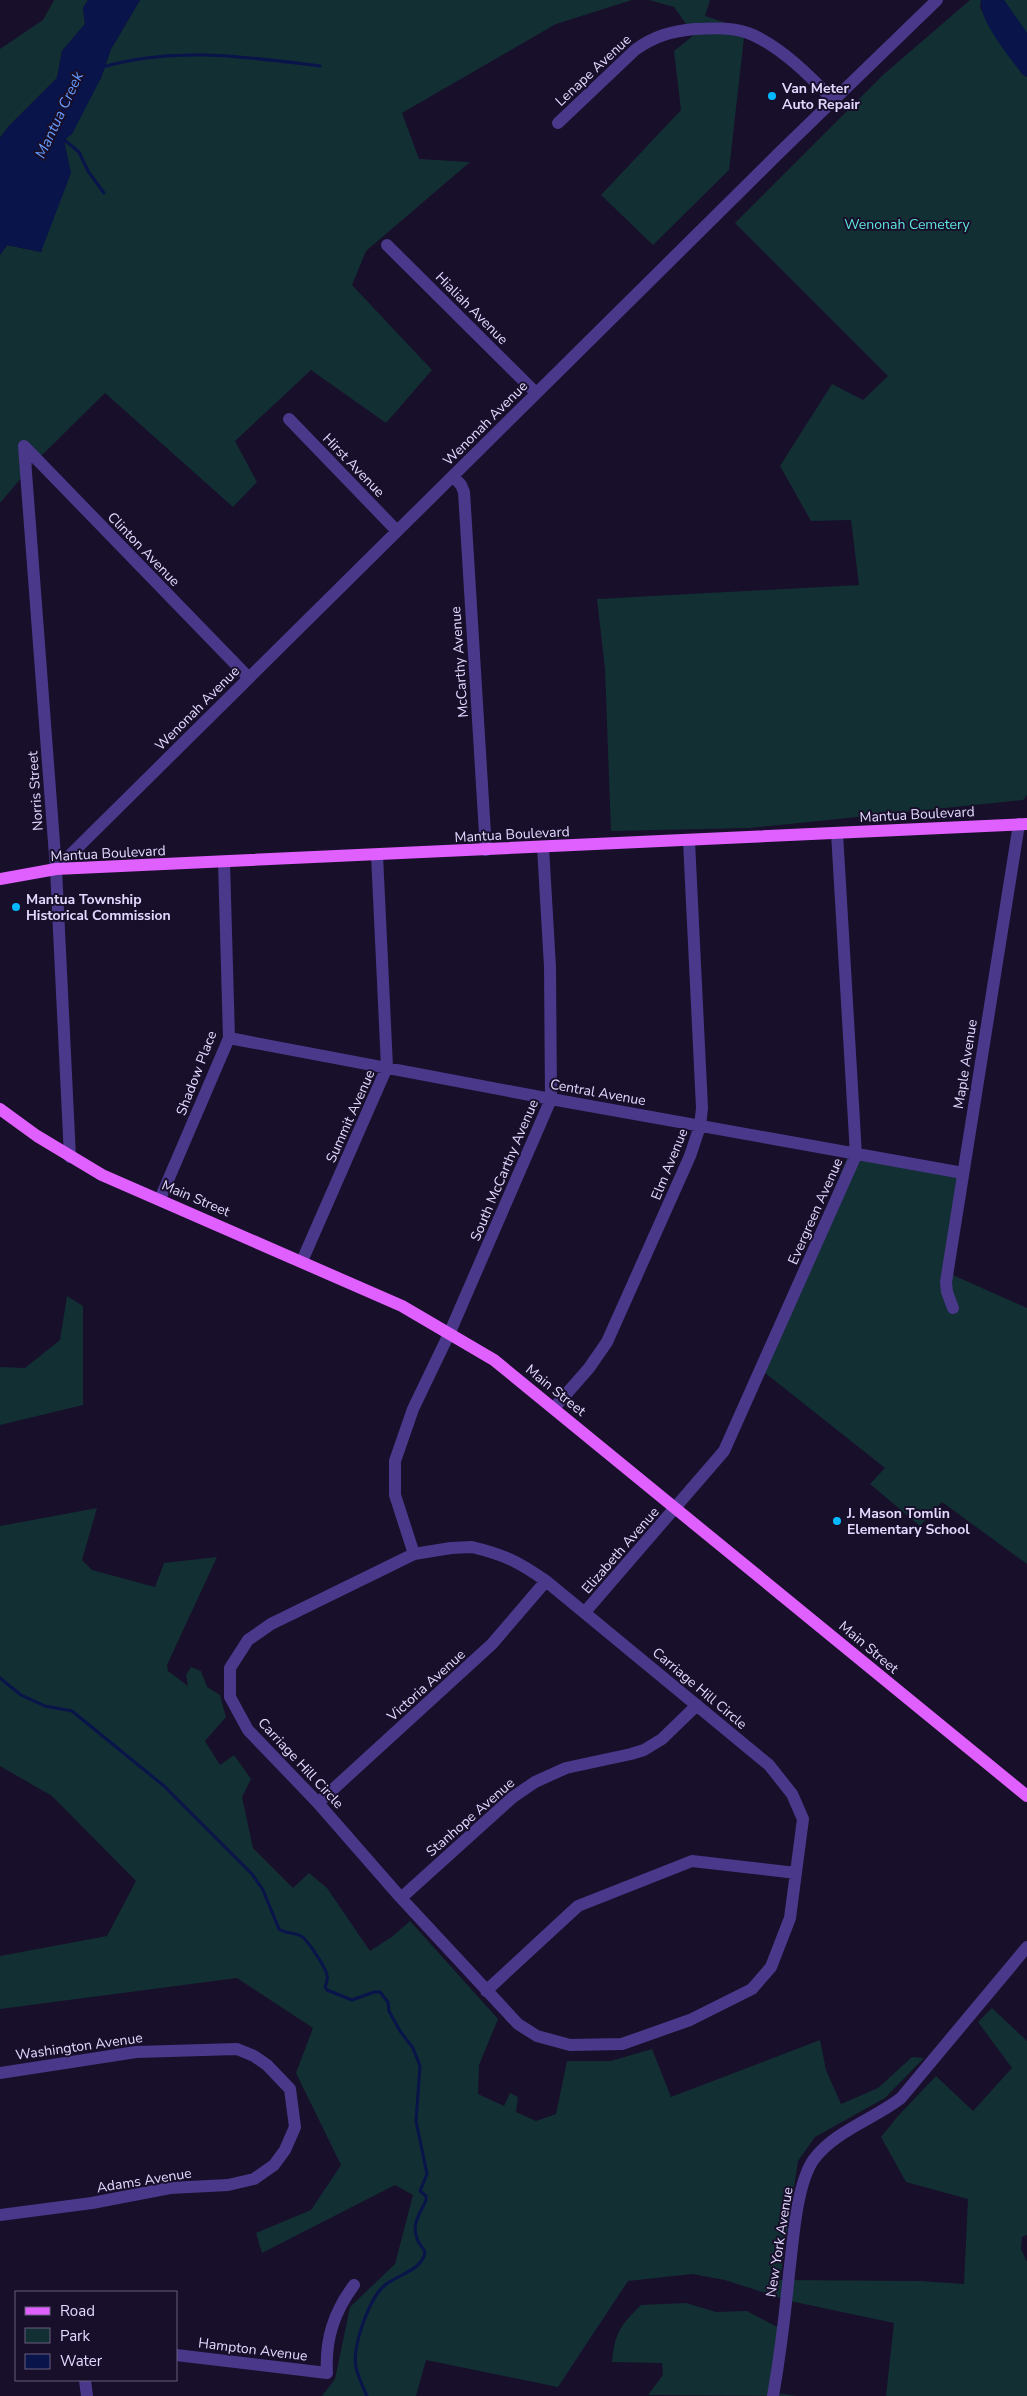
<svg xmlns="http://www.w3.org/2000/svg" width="1027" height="2396" viewBox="0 0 1027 2396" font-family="'Nunito Sans',sans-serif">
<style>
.green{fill:#122f34}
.water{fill:#08144a}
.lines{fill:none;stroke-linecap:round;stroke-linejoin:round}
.stream{stroke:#08144a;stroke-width:3}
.minor{stroke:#4a388b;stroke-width:12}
.major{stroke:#e05fff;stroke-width:12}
.poi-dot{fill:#04b8ff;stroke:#180f2a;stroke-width:2}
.labels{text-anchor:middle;stroke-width:4;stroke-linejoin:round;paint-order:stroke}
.street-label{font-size:14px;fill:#e3d8ff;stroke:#180f2a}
.poi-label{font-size:14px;font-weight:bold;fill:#e3d8ff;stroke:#180f2a;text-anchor:start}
.park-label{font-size:14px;fill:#5de6dc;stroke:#180f2a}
.water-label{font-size:15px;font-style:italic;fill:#669cff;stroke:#180f2a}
</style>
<rect width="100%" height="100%" fill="#180f2a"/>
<path class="green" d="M 54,0 L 88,0 L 83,8 L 85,24 L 62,51 L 57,78 L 9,126 L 0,138 L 0,49 L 43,20 Z
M 140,0 L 632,0 L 556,24 L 402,113 L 419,159 L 470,162 L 366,251 L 352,285 L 432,370 L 386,423 L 311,370 L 235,441 L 257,482 L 233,507 L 105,393 L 34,463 L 0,503 L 0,255 L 7,245 L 41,252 L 65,147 L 64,140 L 101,78 L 111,49 Z
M 649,0 L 710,0 L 705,16 L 745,29 L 729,170 L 653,245 L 601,195 L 681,110 L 674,51 L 694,35 L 674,7 Z
M 970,0 L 981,0 L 980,8 L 1022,74 L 1027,77 L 1027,795 L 1023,800 L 749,828 L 611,831 L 605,669 L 597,599 L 859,585 L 851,520 L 811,521 L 780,466 L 832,384 L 863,400 L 888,376 L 735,223 L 883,75 Z
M 1004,0 L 1027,0 L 1027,33 L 1025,31 Z
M 850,1151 L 959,1173 L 946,1272 L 1027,1308 L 1027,1564 L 942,1502 L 920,1526 L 870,1484 L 885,1468 L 760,1369 Z
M 67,1296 L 83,1306 L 83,1405 L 0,1425 L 0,1367 L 25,1368 L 60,1340 Z
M 97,1508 L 82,1560 L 92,1570 L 155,1587 L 164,1563 L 217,1557 L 167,1665 L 168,1671 L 188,1686 L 186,1675 L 191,1667 L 201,1671 L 207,1687 L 220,1695 L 226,1717 L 205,1741 L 220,1765 L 234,1755 L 251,1779 L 242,1797 L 253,1848 L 293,1888 L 309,1873 L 327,1888 L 370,1951 L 393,1936 L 410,1921 L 498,2019 L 479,2065 L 478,2094 L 504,2106 L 510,2093 L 518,2097 L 516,2112 L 536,2121 L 556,2114 L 567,2061 L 611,2061 L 652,2049 L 671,2097 L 820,2040 L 826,2070 L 841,2104 L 878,2088 L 912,2057 L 924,2058 L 885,2098 L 815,2137 L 798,2161 L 780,2280 L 920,2281 L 964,2284 L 968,2199 L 906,2182 L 881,2137 L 898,2116 L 936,2076 L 973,2111 L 1012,2068 L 978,2022 L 992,2008 L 1027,2041 L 1027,2235 L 1022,2237 L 1021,2249 L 1027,2262 L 1027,2396 L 886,2396 L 894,2323 L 790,2301 L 725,2280 L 692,2274 L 628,2281 L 558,2387 L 426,2360 L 416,2396 L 322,2396 L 335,2379 L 350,2307 L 395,2264 L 413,2195 L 395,2185 L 262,2253 L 256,2233 L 311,2210 L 341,2165 L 296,2073 L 313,2028 L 237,1978 L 0,2009 L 0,1956 L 107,1936 L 136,1881 L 52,1796 L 0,1766 L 0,1526 Z
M 686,2303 L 716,2312 L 747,2311 L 785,2331 L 776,2393 L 797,2396 L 648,2395 L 663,2375 L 662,2363 L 612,2362 C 615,2332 620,2326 641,2305 Z"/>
<path class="water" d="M 88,0 L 140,0 L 111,49 L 101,78 L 72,134 L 64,140 L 71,173 L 41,252 L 7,245 L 0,255 L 0,138 L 9,126 L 57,78 L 62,51 L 85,24 L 83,8 Z
M 981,0 L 1004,0 L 1027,33 L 1027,77 L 1022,74 C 1009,56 979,21 981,0 Z"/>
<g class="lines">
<path class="stream" d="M 103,67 C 174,46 248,57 320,66
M 61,137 L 79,152 L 88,171 L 104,193
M 0,1678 L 21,1695 L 45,1706 L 72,1711 L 164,1786 L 252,1874 L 263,1890 L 279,1929 C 286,1934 294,1932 301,1936 C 307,1939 326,1968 327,1975 C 328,1980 327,1983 325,1987 L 327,1990 L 352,2000 L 374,1992 L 380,1992 L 388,2002 L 389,2011 L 400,2031 L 413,2048 L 420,2066 L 416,2121 L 427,2174 L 420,2191 L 426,2196 L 426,2200 C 421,2212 411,2224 417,2238 C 418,2244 423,2247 425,2252 C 423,2270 397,2275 385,2285 C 369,2298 352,2347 356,2367 C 358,2377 363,2387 367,2396"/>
<path class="minor" d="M 558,123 L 635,50 C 654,36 672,31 695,29 C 714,28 736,27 753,35 C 783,49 810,76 833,100
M 387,245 L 536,393
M 289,419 L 397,531
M 453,476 L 461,485 L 464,492 L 486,850
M 56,869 L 780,152 L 937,0
M 229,1038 L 551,1099 L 963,1173
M 70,1157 L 56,869 L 24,446 L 249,678
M 160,1199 L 229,1038 L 224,862
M 302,1261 L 387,1067 L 377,855
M 953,1308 L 947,1292 L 946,1282 L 1019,824
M 554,1408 L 589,1368 L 607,1342 L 690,1156 L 700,1126 L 702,1108 L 689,841
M 472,1547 C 505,1555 519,1562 546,1581 L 769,1765 L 792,1794 L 803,1819 L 790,1918 L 771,1967 L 752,1989 L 690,2020 L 622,2044 L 570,2045 L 537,2036 L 518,2024 L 401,1898 L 318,1803 L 248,1730 L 230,1697 L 230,1668 L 248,1640 L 271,1624 L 414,1554 L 451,1548 Z
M 414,1554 L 395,1495 L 395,1461 L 413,1409 L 450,1332 L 551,1099 L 550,967 L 543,847
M 585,1612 L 724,1451 L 856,1155 L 837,833
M 318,1803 L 492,1644 L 546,1581
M 401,1898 L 513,1797 L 535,1782 L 566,1768 L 631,1754 L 644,1750 L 662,1739 L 697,1705
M 486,1991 L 578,1906 L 692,1861 L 796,1873
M 0,2073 L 136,2052 L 237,2049 L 254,2056 L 267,2065 L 290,2089 L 295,2127 L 285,2150 L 274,2165 L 254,2179 L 228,2185 L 170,2188 L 92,2203 L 0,2215
M 176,2355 L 327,2373 C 325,2339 334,2312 354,2285
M 85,2380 L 87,2396
M 773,2396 C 780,2356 785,2315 789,2274 C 793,2243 796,2184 814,2159 C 835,2131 874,2119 901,2098 L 1027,1947"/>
<path class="major" d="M 0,879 L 56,869 L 1027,824
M 0,1109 L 37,1136 L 102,1175 L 402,1306 L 494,1360 L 1027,1796"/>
</g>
<g class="poi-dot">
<circle cx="772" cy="96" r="5"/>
<circle cx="16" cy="907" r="5"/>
<circle cx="837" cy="1521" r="5"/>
</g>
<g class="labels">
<g class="street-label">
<text transform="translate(593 70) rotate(-43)" y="5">Lenape Avenue</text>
<text transform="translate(472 308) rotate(45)" y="5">Hialiah Avenue</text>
<text transform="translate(485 423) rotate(-45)" y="5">Wenonah Avenue</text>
<text transform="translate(354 465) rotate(46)" y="5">Hirst Avenue</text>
<text transform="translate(144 549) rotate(46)" y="5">Clinton Avenue</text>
<text transform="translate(459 662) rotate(-94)" y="5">McCarthy Avenue</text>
<text transform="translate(197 708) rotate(-45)" y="5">Wenonah Avenue</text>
<text transform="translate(35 791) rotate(-94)" y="5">Norris Street</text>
<text transform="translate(917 814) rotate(-3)" y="5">Mantua Boulevard</text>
<text transform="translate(512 834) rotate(-3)" y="5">Mantua Boulevard</text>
<text transform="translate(108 853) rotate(-3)" y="5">Mantua Boulevard</text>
<text transform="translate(965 1064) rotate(-81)" y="5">Maple Avenue</text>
<text transform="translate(196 1073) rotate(-69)" y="5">Shadow Place</text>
<text transform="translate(598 1092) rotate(10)" y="5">Central Avenue</text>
<text transform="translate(350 1116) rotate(-66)" y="5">Summit Avenue</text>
<text transform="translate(669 1164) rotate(-68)" y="5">Elm Avenue</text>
<text transform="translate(504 1170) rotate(-67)" y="5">South McCarthy Avenue</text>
<text transform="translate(196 1198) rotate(23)" y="5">Main Street</text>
<text transform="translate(815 1211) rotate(-66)" y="5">Evergreen Avenue</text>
<text transform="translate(556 1390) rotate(39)" y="5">Main Street</text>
<text transform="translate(620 1550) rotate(-49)" y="5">Elizabeth Avenue</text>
<text transform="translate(869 1647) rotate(40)" y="5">Main Street</text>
<text transform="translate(426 1685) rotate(-42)" y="5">Victoria Avenue</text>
<text transform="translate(700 1688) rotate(40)" y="5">Carriage Hill Circle</text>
<text transform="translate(301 1763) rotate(47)" y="5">Carriage Hill Circle</text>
<text transform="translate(470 1817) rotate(-41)" y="5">Stanhope Avenue</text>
<text transform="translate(79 2046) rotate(-8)" y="5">Washington Avenue</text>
<text transform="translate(144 2180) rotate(-9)" y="5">Adams Avenue</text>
<text transform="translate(779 2242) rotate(-81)" y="5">New York Avenue</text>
<text transform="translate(253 2349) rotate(7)" y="5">Hampton Avenue</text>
</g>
<g class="poi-label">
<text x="782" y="93">Van Meter<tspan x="782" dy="16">Auto Repair</tspan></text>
<text x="26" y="904">Mantua Township<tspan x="26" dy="16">Historical Commission</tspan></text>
<text x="847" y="1518">J. Mason Tomlin<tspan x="847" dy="16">Elementary School</tspan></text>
</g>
<g class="park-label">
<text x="907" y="229">Wenonah Cemetery</text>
</g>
<g class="water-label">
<text transform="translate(59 115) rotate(-65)" y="5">Mantua Creek</text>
</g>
</g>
<rect x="15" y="2291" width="162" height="90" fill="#180f2a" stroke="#695f7f"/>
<rect x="25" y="2307" width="25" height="8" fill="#e05fff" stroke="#695f7f"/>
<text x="60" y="2316" font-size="15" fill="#e3d8ff">Road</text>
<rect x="25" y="2328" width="25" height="15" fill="#122f34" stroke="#695f7f"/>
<text x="60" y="2341" font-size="15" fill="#e3d8ff">Park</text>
<rect x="25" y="2354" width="25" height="15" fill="#08144a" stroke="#695f7f"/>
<text x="60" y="2366" font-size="15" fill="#e3d8ff">Water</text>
</svg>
